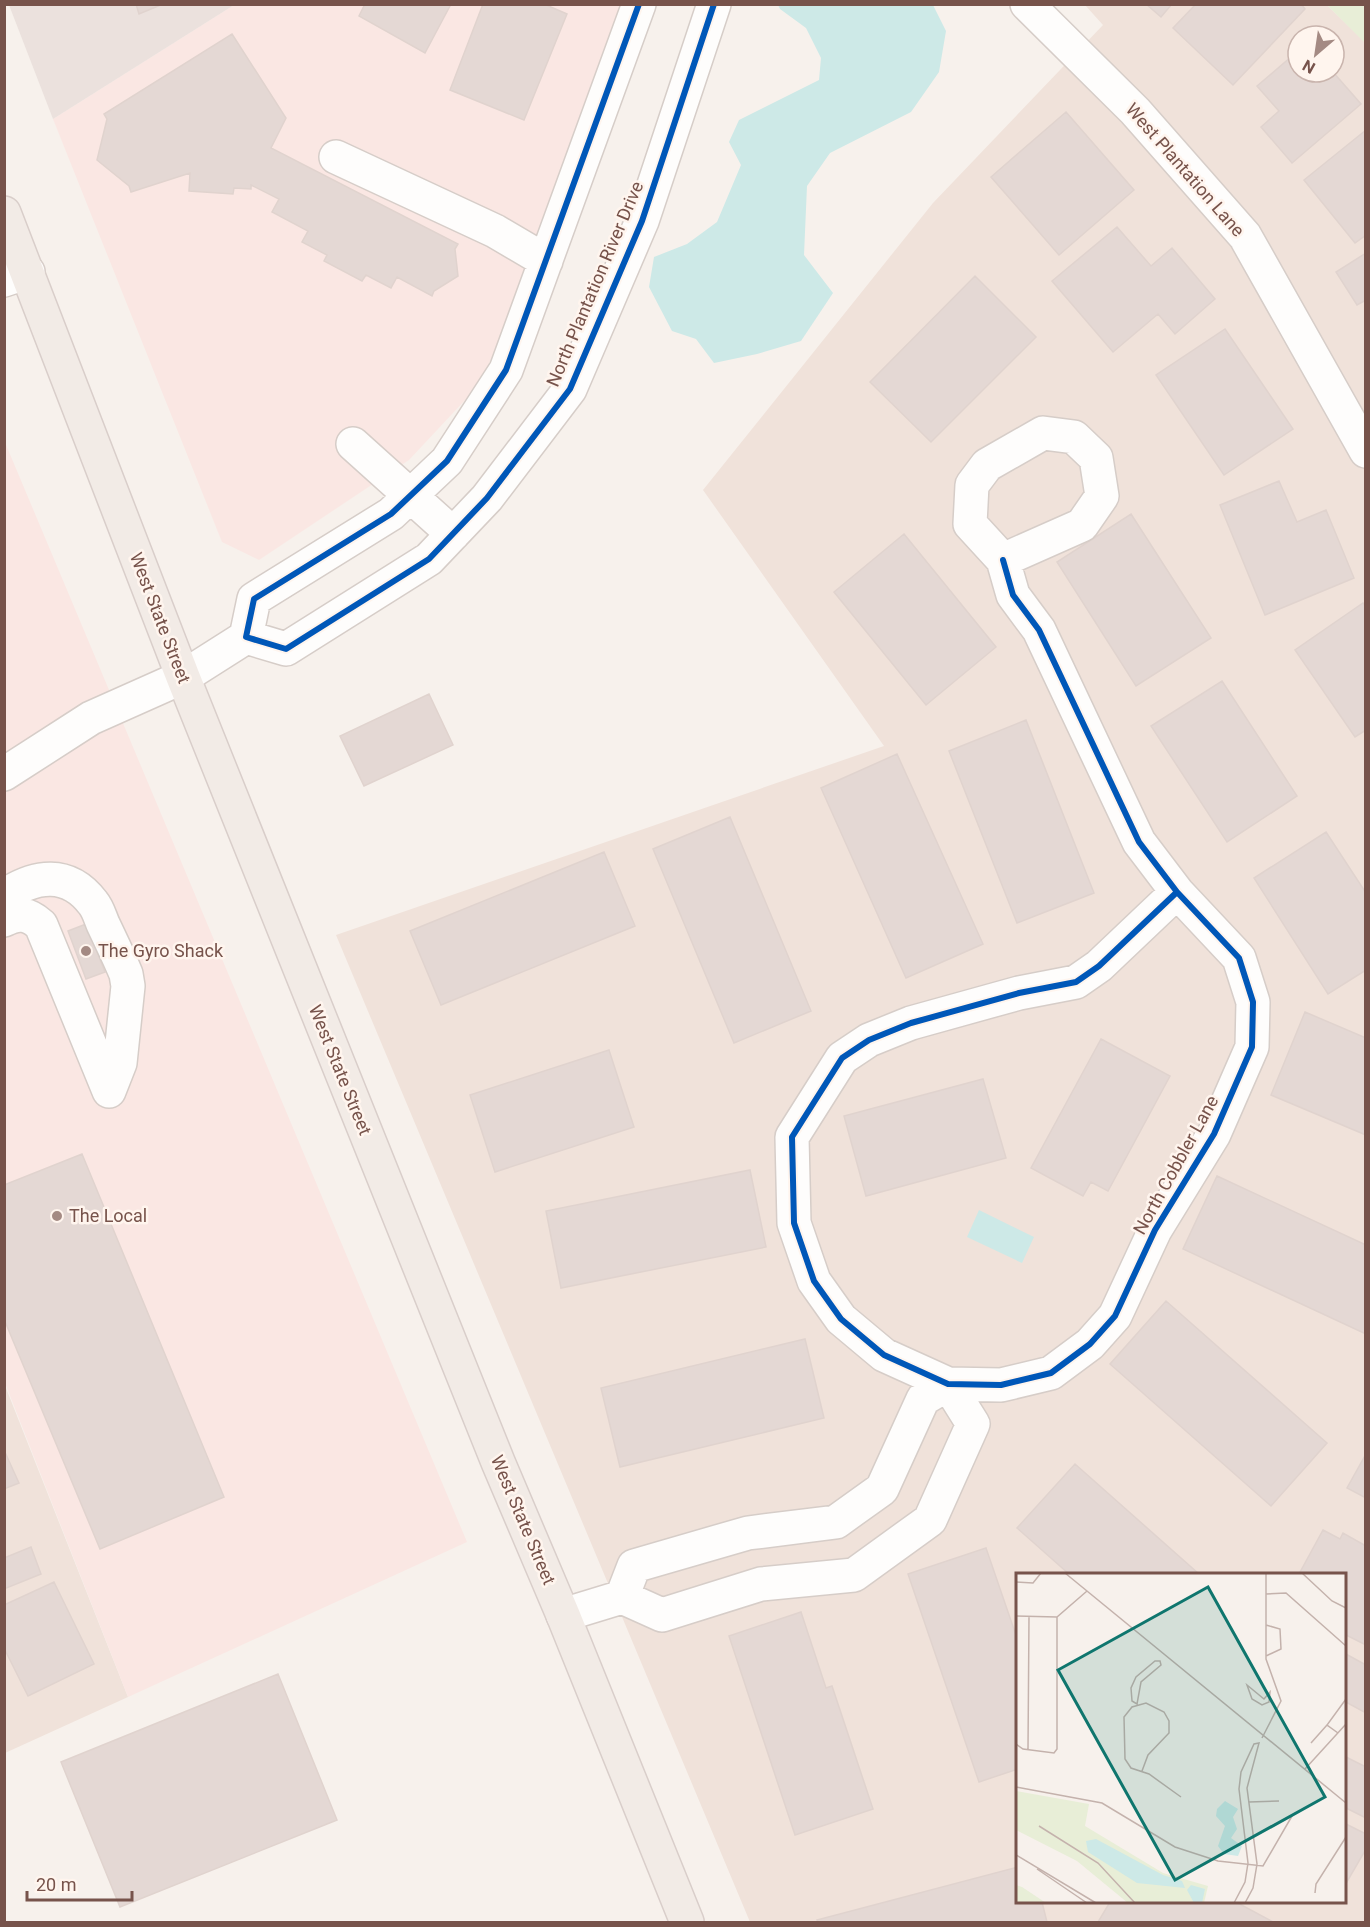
<svg xmlns="http://www.w3.org/2000/svg" width="1370" height="1927" viewBox="0 0 1370 1927" font-family="Roboto,sans-serif">
<style>
.residential{fill:#f0e2da;fill-rule:evenodd}
.commercial{fill:#fae7e3}
.industrial{fill:#ebe1dd}
.green{fill:#e8eed7}
.water{fill:#cde9e7}
.building{fill:#e4d8d4;stroke:#e0d3ce;stroke-width:1.5}
.lines{fill:none;stroke-linecap:round;stroke-linejoin:round}
.minor-casing{stroke:#d6cdc8;stroke-width:36}
.major-casing{stroke:#d9ceca;stroke-width:36}
.minor{stroke:#fefdfc;stroke-width:33}
.major{stroke:#f2ebe6;stroke-width:33}
.cycleway-casing{stroke:#fff5ee;stroke-width:10}
.cycleway{stroke:#0057b8;stroke-width:6}
.poi-dot{fill:#a48a83;stroke:#fff5ee;stroke-width:2}
.labels{text-anchor:middle;stroke-width:5;stroke-linejoin:round;paint-order:stroke}
.street-label{font-size:18px;fill:#77534b;stroke:#fff5ee}
.poi-label{font-size:18px;fill:#77534b;stroke:#fff5ee;text-anchor:start}
.inset-road{fill:none;stroke:#c4b2ac;stroke-width:1.5}
.view{fill:#0f766e;fill-opacity:0.15;stroke:#0f766e;stroke-width:3}
.inset-edge{fill:none;stroke:#77534b;stroke-width:3}
</style>
<rect width="100%" height="100%" fill="#f7f1ec"/>
<path class="residential" d="M 1085,5 L 1327,5 L 1366,43 L 1365,1922 L 750,1922 L 336,935 L 884,746 L 703,490 L 933,203 L 1103,25 ZM 1298,36 L 1334,36 L 1334,72 L 1298,72 ZM 1018,1574 L 1344,1574 L 1344,1902 L 1018,1902 Z
M 4,1383 L 128,1697 L 5,1753 L 4,1753 Z"/>
<path class="commercial" d="M 234,5 L 621,5 L 546,226 L 481,383 L 409,460 L 259,560 L 222,542 L 53,119 Z
M 4,440 L 467,1542 L 128,1697 L 5,1383 Z"/>
<path class="industrial" d="M 9,5 L 234,5 L 53,119 Z"/>
<path class="green" d="M 1327,5 L 1365,5 L 1365,43 Z"/>
<path class="water" d="M 778,5 L 933,5 L 946,31 L 939,72 L 911,112 L 830,153 L 807,186 L 804,255 L 833,293 L 801,341 L 757,354 L 714,363 L 696,339 L 672,331 L 649,287 L 654,257 L 687,244 L 717,222 L 741,165 L 729,142 L 739,120 L 819,80 L 821,58 L 806,28 L 780,9 Z
M 979,1210 L 1034,1237 L 1022,1263 L 967,1237 Z"/>
<path class="building" d="M 136,4 L 163,4 L 139,14 Z
M 365,4 L 451,4 L 425,53 L 359,16 Z
M 483,4 L 544,4 L 567,14 L 524,120 L 450,90 Z
M 1146,4 L 1172,4 L 1161,17 Z
M 1196,4 L 1301,4 L 1305,9 L 1233,85 L 1173,28 Z
M 232,34 L 286,118 L 271,148 L 458,244 L 455,249 L 458,276 L 434,291 L 432,296 L 397,277 L 391,288 L 366,275 L 362,281 L 324,261 L 327,255 L 302,242 L 308,231 L 272,212 L 279,199 L 251,185 L 251,189 L 234,188 L 233,194 L 189,191 L 190,173 L 131,192 L 129,186 L 97,160 L 107,119 L 104,114 Z
M 1298,51 L 1298,72 L 1333,72 L 1361,104 L 1292,163 L 1261,127 L 1279,111 L 1257,86 Z
M 1066,112 L 1134,190 L 1059,255 L 991,177 Z
M 1366,130 L 1366,235 L 1355,243 L 1304,180 Z
M 1117,227 L 1151,266 L 1172,248 L 1215,299 L 1175,334 L 1158,314 L 1113,352 L 1052,281 Z
M 1366,253 L 1366,300 L 1357,305 L 1336,272 Z
M 975,276 L 1036,337 L 931,442 L 870,382 Z
M 1225,329 L 1293,429 L 1224,475 L 1156,375 Z
M 1279,481 L 1297,522 L 1326,510 L 1354,578 L 1265,615 L 1220,505 Z
M 1131,514 L 1211,638 L 1136,686 L 1057,562 Z
M 904,534 L 996,647 L 926,705 L 834,592 Z
M 1363,603 L 1366,607 L 1366,730 L 1355,737 L 1295,650 Z
M 1222,681 L 1297,796 L 1227,842 L 1151,726 Z
M 429,694 L 453,745 L 364,786 L 340,736 Z
M 1026,720 L 1094,893 L 1017,923 L 949,751 Z
M 897,754 L 983,944 L 906,978 L 821,788 Z
M 730,817 L 811,1011 L 734,1043 L 653,849 Z
M 1326,832 L 1366,893 L 1366,970 L 1328,994 L 1254,878 Z
M 604,852 L 635,926 L 441,1005 L 410,931 Z
M 86,924 L 105,972 L 86,979 L 68,931 Z
M 1305,1012 L 1366,1038 L 1366,1135 L 1271,1095 Z
M 1101,1039 L 1170,1076 L 1108,1191 L 1091,1182 L 1083,1196 L 1031,1168 Z
M 609,1050 L 634,1127 L 495,1172 L 470,1095 Z
M 983,1079 L 1006,1158 L 866,1196 L 844,1116 Z
M 82,1154 L 224,1497 L 100,1549 L 4,1319 L 4,1185 Z
M 750,1170 L 766,1247 L 561,1288 L 546,1211 Z
M 1217,1176 L 1366,1245 L 1366,1334 L 1183,1249 Z
M 1166,1301 L 1327,1443 L 1271,1506 L 1110,1364 Z
M 805,1339 L 824,1418 L 620,1467 L 601,1388 Z
M 4,1450 L 19,1483 L 4,1489 Z
M 1366,1454 L 1366,1498 L 1347,1488 Z
M 1075,1464 L 1199,1574 L 1069,1574 L 1017,1528 Z
M 1323,1530 L 1340,1539 L 1343,1533 L 1366,1546 L 1366,1645 L 1344,1634 L 1344,1574 L 1299,1574 Z
M 31,1547 L 41,1574 L 4,1589 L 4,1558 Z
M 986,1548 L 1018,1641 L 1018,1769 L 979,1782 L 908,1574 Z
M 54,1582 L 94,1664 L 28,1696 L 4,1648 L 4,1605 Z
M 801,1612 L 826,1688 L 832,1686 L 873,1809 L 795,1835 L 729,1636 Z
M 1344,1653 L 1366,1665 L 1366,1713 L 1344,1701 Z
M 278,1674 L 337,1820 L 120,1907 L 61,1762 Z
M 1344,1756 L 1366,1767 L 1366,1818 L 1344,1807 Z
M 1344,1823 L 1366,1834 L 1366,1849 L 1344,1887 Z
M 1018,1867 L 1018,1902 L 1042,1902 L 1047,1922 L 818,1922 L 817,1920 Z
M 1110,1902 L 1236,1902 L 1273,1922 L 1098,1922 Z"/>
<g class="lines">
<defs>
<path id="minor" d="M 639,4 L 506,370 L 447,461 L 391,514 L 254,599 L 246,637 L 286,649 L 429,559 L 487,498 L 570,389 L 642,221 L 714,4
M 1027,4 L 1135,111 L 1245,236 L 1366,451
M 336,157 L 495,231 L 546,261
M 4,280 L 28,272
M 1043,433 L 1074,437 L 1096,458 L 1102,496 L 1082,525 L 1003,560 L 970,524 L 972,485 L 987,465 Z
M 353,444 L 453,534
M 1003,560 L 1013,595 L 1039,630 L 1139,842 L 1177,892 L 1239,958 L 1253,1002 L 1252,1047 L 1214,1134 L 1155,1230 L 1115,1316 L 1090,1344 L 1051,1373 L 1001,1385 L 948,1384 L 884,1355 L 841,1319 L 814,1281 L 794,1223 L 792,1137 L 842,1058 L 869,1040 L 911,1023 L 1019,993 L 1076,982 L 1099,966 L 1177,892
M 4,774 L 91,718 L 183,677 L 246,637
M 4,896 C 35,875 68,870 93,903 C 98,909 100,917 103,924 C 111,941 119,957 126,974 L 128,986 L 120,1063 L 109,1091
M 4,920 C 19,912 29,914 41,925 L 109,1091
M 948,1384 L 973,1424 L 930,1520 L 854,1575 L 761,1584 L 662,1615 L 622,1597 L 634,1566 L 748,1533 L 836,1522 L 882,1489 L 923,1399 Z
M 563,1615 L 622,1597"/>
<path id="major" d="M 4,213 L 183,677 L 498,1462 L 563,1615 L 687,1922"/>
</defs>
<use href="#minor" class="minor-casing"/>
<use href="#major" class="major-casing"/>
<use href="#minor" class="minor"/>
<use href="#major" class="major"/>
<defs>
<path id="cycleway" d="M 639,4 L 506,370 L 447,461 L 391,514 L 254,599 L 246,637 L 286,649 L 429,559 L 487,498 L 570,389 L 642,221 L 714,4
M 1003,560 L 1013,595 L 1039,630 L 1139,842 L 1177,892 L 1239,958 L 1253,1002 L 1252,1047 L 1214,1134 L 1155,1230 L 1115,1316 L 1090,1344 L 1051,1373 L 1001,1385 L 948,1384 L 884,1355 L 841,1319 L 814,1281 L 794,1223 L 792,1137 L 842,1058 L 869,1040 L 911,1023 L 1019,993 L 1076,982 L 1099,966 L 1177,892"/>
</defs>
<use href="#cycleway" class="cycleway-casing"/>
<use href="#cycleway" class="cycleway"/>
</g>
<g class="poi-dot">
<circle cx="86" cy="951" r="6"/>
<circle cx="57" cy="1216" r="6"/>
</g>
<g class="labels">
<g class="street-label">
<text transform="translate(1185 170) rotate(49)" y="6">West Plantation Lane</text>
<text transform="translate(595 284) rotate(-67)" y="6">North Plantation River Drive</text>
<text transform="translate(160 618) rotate(69)" y="6">West State Street</text>
<text transform="translate(340 1070) rotate(68)" y="6">West State Street</text>
<text transform="translate(1176 1165) rotate(-61)" y="6">North Cobbler Lane</text>
<text transform="translate(523 1520) rotate(67)" y="6">West State Street</text>
</g>
<g class="poi-label">
<text x="98" y="957">The Gyro Shack</text>
<text x="69" y="1222">The Local</text>
</g>
</g>
<g transform="translate(1016 1573)">
<rect width="330" height="330" fill="#f7f1ec"/>
<path d="M 0,218 L 73,231 L 69,253 L 147,300 L 192,313 L 188,330 L 112,330 L 61,288 L 0,257 ZM 0,312 L 6,314 L 30,330 L 0,330 Z" fill="#e8eed7"/>
<path d="M 209,228 L 222,236 L 217,244 L 221,256 L 215,265 L 226,273 L 222,283 L 208,281 L 202,273 L 209,253 L 200,243 L 201,236 ZM 80,266 L 147,302 L 166,308 L 169,315 L 121,310 L 72,279 L 70,268 ZM 175,312 L 189,316 L 186,330 L 178,330 L 171,317 Z" fill="#cde9e7"/>
<path class="inset-road" d="M 49,0 L 330,230M 286,0 L 316,28 L 330,35M 0,9 L 17,10 L 25,0M 250,21 L 270,20 L 330,73M 0,43 L 41,44 L 71,18M 250,52 L 264,56 L 265,76 L 250,83M 139,88 L 144,88 L 145,92 L 125,109 L 121,131 L 116,128 L 115,115 L 120,104 ZM 231,112 L 248,126 L 254,119 L 253,129 L 246,132 L 236,126 ZM 322,160 L 311,152 L 330,126M 246,165 L 265,128 L 250,86 L 250,0M 295,170 L 311,152M 0,171 L 7,176 L 38,180 L 41,176 L 41,44M 12,176 L 13,43M 289,196 L 330,151M 126,198 L 132,182 L 153,160 L 153,148 L 148,139 L 130,130 L 116,134 L 108,144 L 109,186 L 115,195 L 133,201 L 165,224M 0,214 L 86,230 L 159,274 L 202,288 L 247,293 L 276,243M 233,229 L 263,228M 23,253 L 82,290 L 119,330M 0,282 L 80,330M 21,296 L 71,330M 299,320 L 300,311 L 330,264M 218,330 L 229,309 L 232,290 L 223,216 L 225,199 L 238,171 L 243,170 L 231,215 L 241,291 L 237,315 L 229,330"/>
<path class="view" d="M 192,14 L 309,224 L 159,307 L 42,97 Z"/>
<rect width="330" height="330" class="inset-edge"/>
</g>
<rect width="1370" height="1927" fill="none" stroke="#77534b" stroke-width="12"/>
<g transform="translate(1316 54) rotate(209)"><circle r="28" fill="#fff5ee" stroke="#c9b4ad" stroke-width="1.5"/>
<path d="M0-4.5L10 22L0 15L-10 22Z" fill="#a48a83"/>
<text y="-9" font-size="16" font-weight="bold" text-anchor="middle" fill="#77534b">N</text>
</g>
<path d="M27 1891v9h105v-9" fill="none" stroke="#77534b" stroke-width="3"/>
<text x="36" y="1891" font-size="18" fill="#77534b" stroke="#fff5ee" stroke-width="4.5" paint-order="stroke">20 m</text>
</svg>
